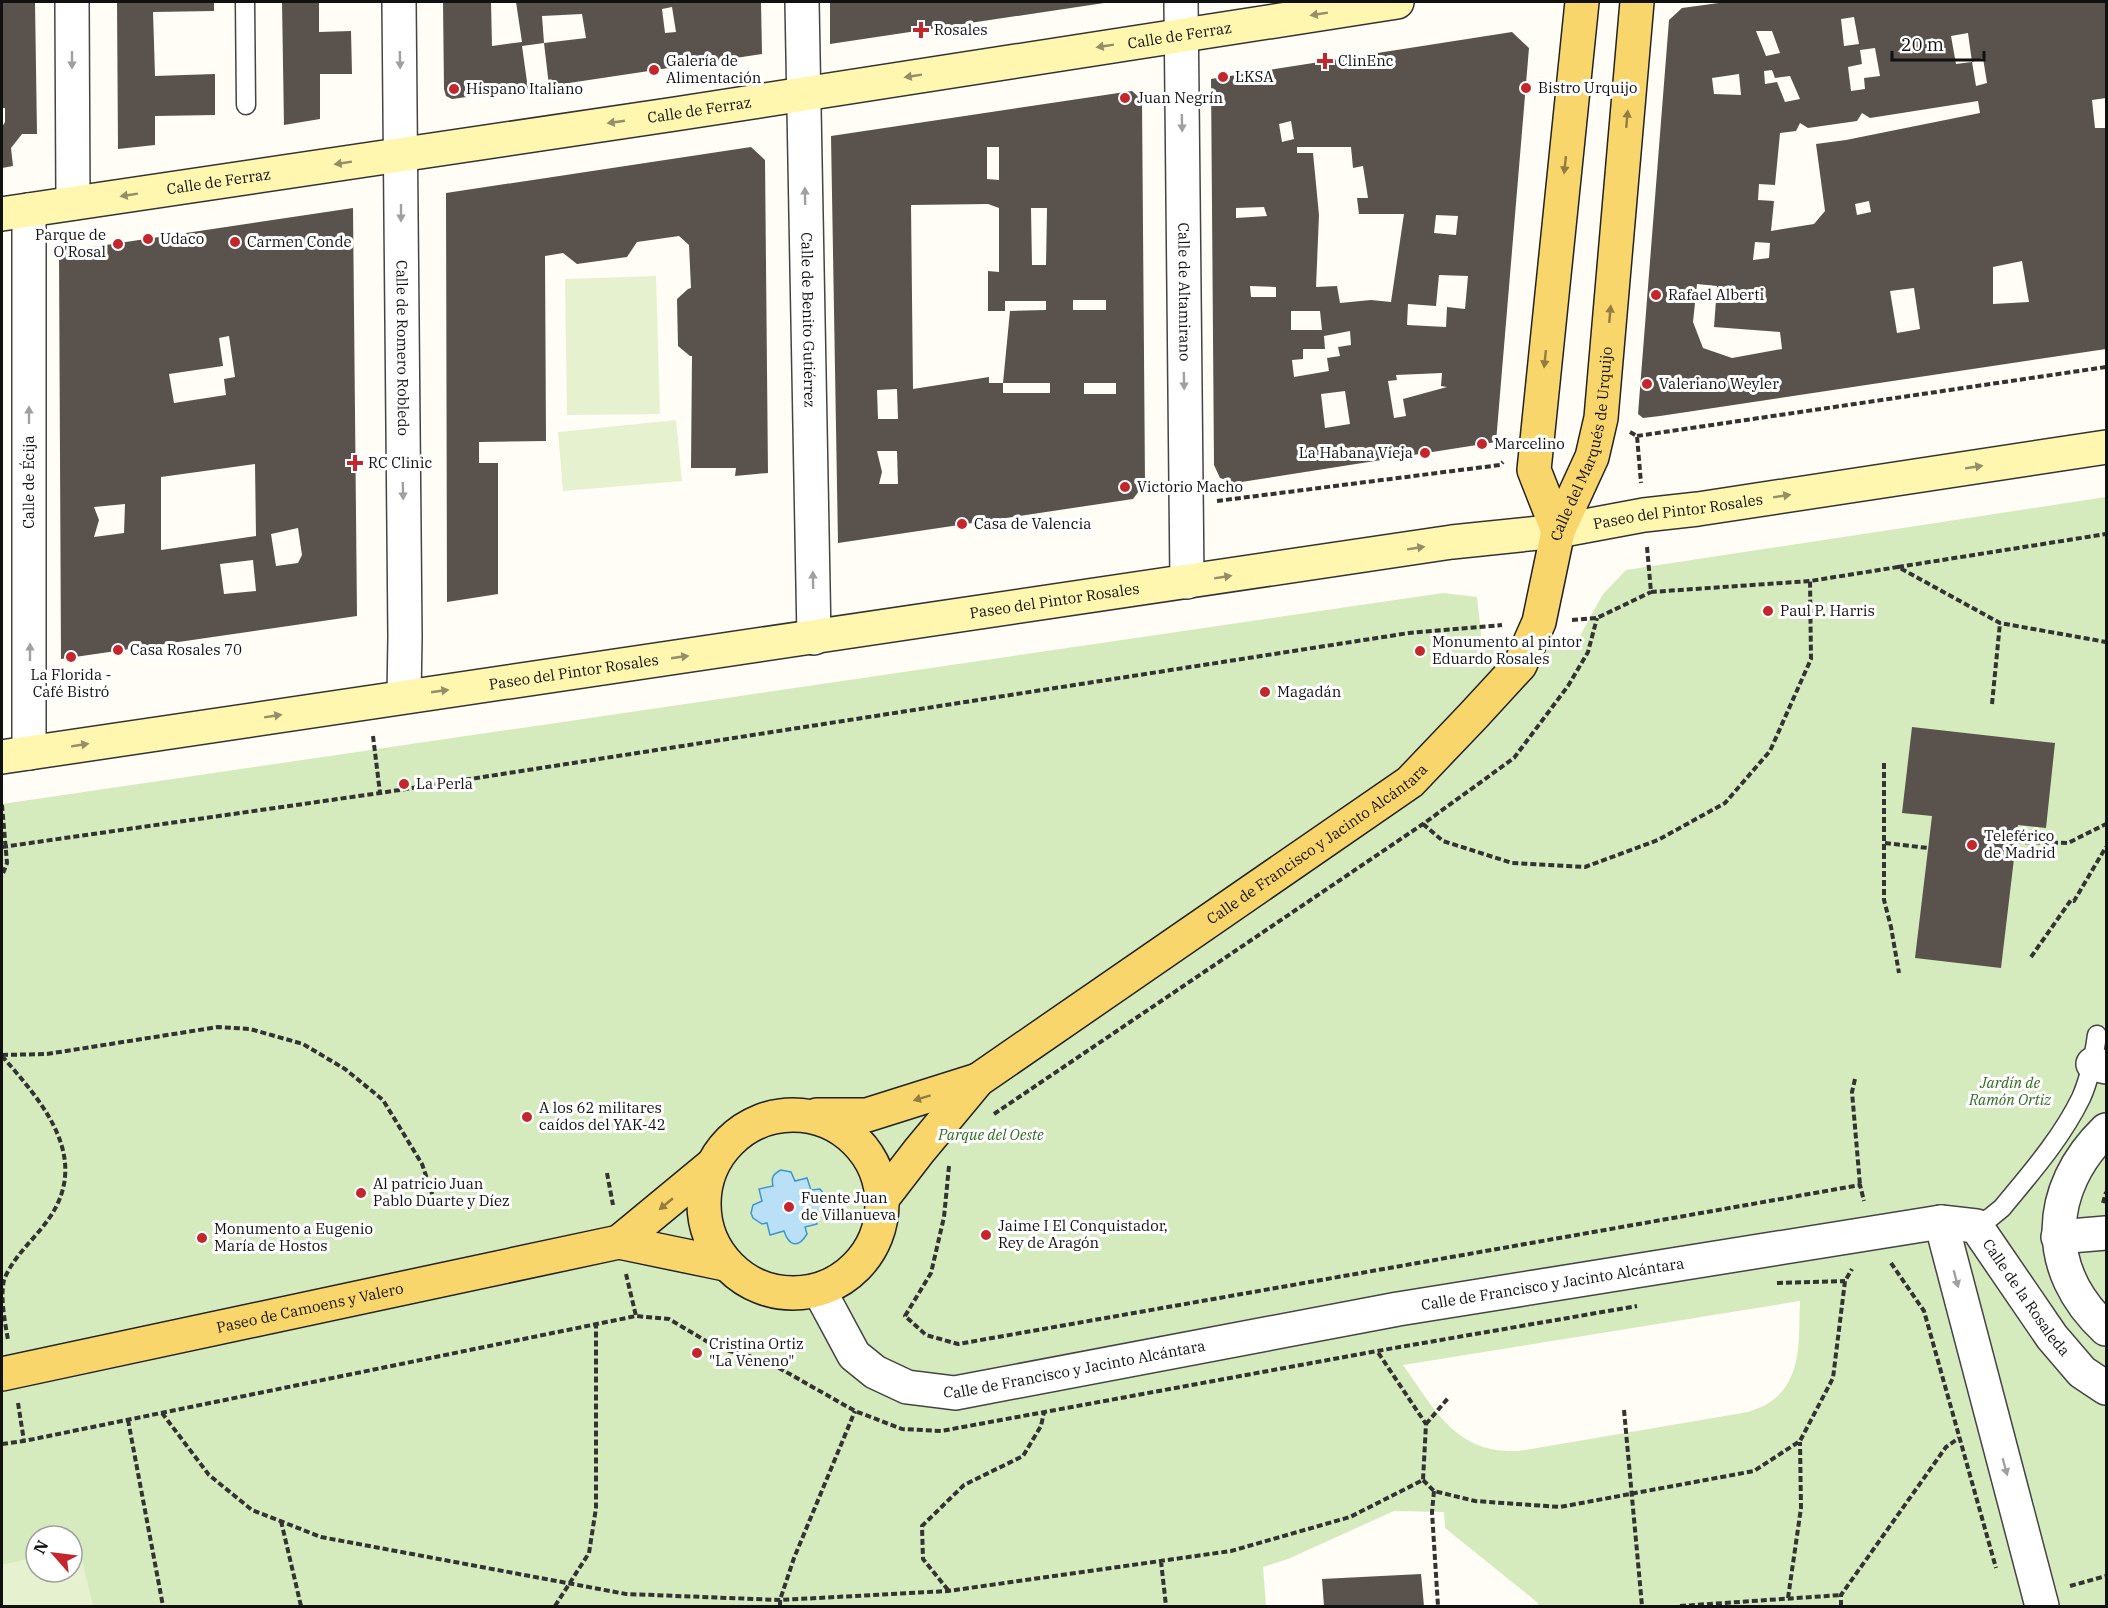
<svg xmlns="http://www.w3.org/2000/svg" width="2108" height="1608" viewBox="0 0 2108 1608" font-family="'IBM Plex Serif',serif">
<style>
.green{fill:#d5ebbd;fill-rule:evenodd}
.pitch{fill:#e6f2cf}
.water{fill:#b9e0f7;stroke:#3f96cf;stroke-width:1.5}
.building{fill:#5a524d;fill-rule:evenodd}
.lines{fill:none;stroke-linecap:round;stroke-linejoin:round}
.lane-casing{stroke:#444;stroke-width:21}
.street-casing{stroke:#444;stroke-width:36}
.secondary-casing{stroke:#333;stroke-width:36}
.primary-casing{stroke:#222;stroke-width:36}
.path{stroke:#333;stroke-width:4;stroke-dasharray:6 3;stroke-linecap:butt}
.lane{stroke:#fff;stroke-width:18}
.street{stroke:#fff;stroke-width:33}
.secondary{stroke:#fff6b0;stroke-width:33}
.primary{stroke:#f9d66b;stroke-width:33}
.oneway{fill:#948f68}
.oneway2{fill:#a0a0a0}
.oneway3{fill:#917d42}
.poi-dot{fill:#c4262e;stroke:#fff;stroke-width:2}
.labels{text-anchor:middle;stroke-width:6;stroke-linejoin:round;paint-order:stroke}
.poi-label{font-size:15px;fill:#111;stroke:#fff;text-anchor:start}
.street-label{font-size:15px;fill:#111;stroke:#fff}
.park-label{font-size:15px;font-style:italic;fill:#2f6b1f;stroke:#fff}
</style>
<rect width="100%" height="100%" fill="#fffdf5"/>
<path class="green" d="M 2106,497 L 2106,1606 L 1538,1606 L 1538,1603 L 1445,1528 L 1444,1512 L 1394,1511 L 1288,1559 L 1263,1567 L 1266,1606 L 2,1606 L 2,804 L 1443,593 L 1477,597 L 1482,642 L 1580,636 L 1603,594 L 1626,570 ZM 1800,1301 C 1798,1337 1804,1379 1770,1402 C 1764,1407 1755,1409 1748,1412 L 1519,1451 C 1510,1451 1500,1451 1491,1449 C 1448,1440 1427,1398 1403,1365 ZM 36,1536 L 72,1536 L 72,1572 L 36,1572 Z"/>
<path class="pitch" d="M 656,276 L 660,414 L 567,415 L 565,279 Z
M 676,420 L 682,481 L 563,491 L 558,432 Z
M 79,1547 L 93,1606 L 2,1606 L 2,1565 L 36,1557 L 36,1572 L 72,1572 L 72,1549 Z"/>
<path class="water" d="M 781,1170 L 791,1172 L 795,1181 L 807,1178 L 811,1190 L 820,1189 L 828,1199 L 825,1208 L 814,1214 L 817,1224 L 805,1227 L 807,1234 C 798,1249 789,1246 784,1231 L 770,1235 L 767,1223 L 762,1224 L 753,1218 L 751,1213 L 753,1205 L 762,1201 L 759,1189 L 773,1186 C 771,1177 773,1174 781,1170 Z"/>
<path class="building" d="M 2,2 L 35,2 L 37,134 L 22,134 L 11,148 L 13,166 L 2,168 L 2,127 L 5,122 L 5,108 L 2,108 L 3,80 L 2,80 Z
M 117,2 L 214,2 L 214,11 L 153,12 L 154,43 L 155,76 L 215,74 L 215,115 L 155,116 L 155,145 L 118,149 Z
M 282,2 L 319,2 L 319,32 L 351,31 L 352,74 L 320,74 L 320,119 L 284,125 Z
M 443,2 L 491,2 L 492,46 L 522,42 L 516,2 L 761,2 L 762,54 L 549,86 L 544,43 L 586,38 L 582,14 L 542,16 L 544,43 L 522,46 L 528,89 L 452,99 L 446,96 L 444,89 ZM 672,7 L 676,32 L 665,33 L 662,9 Z
M 830,2 L 1104,2 L 1104,3 L 830,44 Z
M 1726,2 L 2106,2 L 2106,98 L 2092,100 L 2095,128 L 2106,128 L 2106,349 L 1660,416 L 1643,418 L 1638,414 L 1669,20 L 1682,8 ZM 1854,17 L 1859,44 L 1844,46 L 1841,19 ZM 1756,31 L 1772,31 L 1780,53 L 1766,56 ZM 1968,33 L 1972,62 L 1983,58 L 1987,83 L 1976,86 L 1972,62 L 1956,64 L 1951,36 ZM 1875,48 L 1880,76 L 1864,78 L 1865,89 L 1851,91 L 1848,67 L 1862,64 L 1860,50 ZM 1772,70 L 1775,78 L 1790,76 L 1800,99 L 1785,102 L 1777,82 L 1765,84 L 1764,71 ZM 1739,74 L 1741,95 L 1714,94 L 1712,78 ZM 1978,101 L 1980,113 L 1846,140 L 1816,144 L 1825,211 L 1814,224 L 1771,231 L 1774,201 L 1758,200 L 1759,184 L 1775,185 L 1780,133 L 1796,131 L 1800,123 L 1808,128 L 1857,121 L 1862,113 L 1870,118 ZM 1869,201 L 1871,212 L 1857,215 L 1855,204 ZM 1755,242 L 1770,243 L 1769,258 L 1753,260 ZM 2022,261 L 2029,302 L 1993,304 L 1993,267 ZM 1697,284 L 1717,286 L 1714,327 L 1780,332 L 1782,349 L 1732,358 L 1703,348 L 1693,322 ZM 1914,288 L 1920,329 L 1897,333 L 1890,291 Z
M 1512,32 L 1529,48 L 1496,442 L 1235,483 L 1220,478 L 1214,465 L 1211,79 ZM 1291,121 L 1294,139 L 1282,142 L 1279,124 ZM 1297,147 L 1351,147 L 1353,168 L 1363,166 L 1368,198 L 1357,198 L 1359,214 L 1404,214 L 1391,302 L 1371,300 L 1340,303 L 1337,286 L 1316,287 L 1319,215 L 1313,153 L 1297,153 ZM 1264,207 L 1267,216 L 1236,218 L 1236,208 ZM 1436,215 L 1458,216 L 1456,235 L 1434,233 ZM 1439,275 L 1468,276 L 1465,309 L 1447,307 L 1446,327 L 1407,325 L 1408,304 L 1436,306 ZM 1250,286 L 1276,287 L 1276,297 L 1251,297 ZM 1291,311 L 1320,311 L 1322,330 L 1291,330 ZM 1350,331 L 1351,345 L 1338,347 L 1340,356 L 1327,358 L 1329,371 L 1294,377 L 1292,360 L 1303,359 L 1303,349 L 1325,349 L 1324,336 ZM 1442,373 L 1441,386 L 1447,387 L 1403,399 L 1406,416 L 1394,418 L 1388,381 L 1397,380 L 1396,375 ZM 1345,391 L 1350,424 L 1325,428 L 1321,394 Z
M 1132,91 L 1142,100 L 1145,483 L 1133,499 L 838,543 L 831,136 ZM 987,147 L 999,147 L 999,180 L 987,179 ZM 988,204 L 999,208 L 999,272 L 988,271 L 988,311 L 1005,311 L 1005,301 L 1046,301 L 1046,310 L 1010,311 L 1003,383 L 989,383 L 989,377 L 913,389 L 911,205 ZM 1031,208 L 1047,208 L 1046,265 L 1032,265 ZM 1073,300 L 1106,300 L 1106,310 L 1073,310 ZM 1003,383 L 1050,383 L 1050,393 L 1003,393 ZM 1084,383 L 1116,383 L 1116,394 L 1084,394 ZM 897,389 L 898,419 L 878,419 L 877,390 ZM 877,451 L 897,451 L 898,484 L 879,484 L 882,472 Z
M 751,147 L 765,160 L 768,473 L 735,476 L 736,468 L 691,468 L 692,356 L 690,356 L 678,346 L 677,299 L 688,289 L 691,288 L 689,245 L 679,236 L 637,242 L 627,257 L 577,264 L 563,253 L 545,256 L 546,441 L 479,442 L 479,463 L 498,463 L 498,594 L 447,602 L 446,193 Z
M 353,208 L 357,616 L 61,659 L 59,252 ZM 229,336 L 235,377 L 224,379 L 226,395 L 174,403 L 169,374 L 223,366 L 219,338 ZM 255,464 L 256,536 L 161,550 L 161,477 ZM 125,504 L 124,533 L 94,537 L 99,520 L 94,507 ZM 298,528 L 302,555 L 298,563 L 276,566 L 271,534 ZM 253,560 L 256,591 L 224,594 L 220,564 Z
M 1912,727 L 2055,743 L 2046,828 L 2018,825 L 2001,968 L 1915,958 L 1932,816 L 1902,813 Z
M 1421,1574 L 1424,1606 L 1324,1606 L 1322,1579 Z"/>
<g class="lines">
<defs>
<path id="lane" d="M 245,2 L 246,105
M 1976,1226 L 1991,1217 L 2002,1208 C 2030,1174 2061,1139 2081,1098 C 2090,1078 2094,1057 2097,1035"/>
<g id="street">
<path d="M 72,2 L 73,203"/>
<path id="s1" d="M 399,2 L 405,637 L 404,696"/>
<path id="s2" d="M 802,2 L 814,638"/>
<path id="s3" d="M 1181,2 L 1187,582"/>
<path d="M 29,753 L 29,210"/>
<path d="M 2093,1064 L 2106,1067"/>
<path d="M 2106,1130 C 2045,1189 2042,1270 2106,1329"/>
<path d="M 1941,1222 L 2042,1606"/>
<path d="M 2058,1237 L 2106,1233"/>
<path id="s4" d="M 819,1290 L 854,1355 L 875,1372 L 907,1387 L 955,1393 L 1398,1309 L 1941,1222 L 1976,1226 L 2052,1337 L 2082,1372 L 2106,1388"/>
</g>
<g id="secondary">
<path id="s5" d="M 2,214 L 675,114 L 1397,2"/>
<path id="s6" d="M 2,757 L 1452,542 L 1558,531 L 1644,515 L 1698,509 L 2106,447"/>
</g>
<g id="primary">
<path d="M 1558,531 L 1534,470 L 1582,2"/>
<circle cx="793" cy="1204" r="89"/>
<path d="M 817,1115 L 867,1115 L 978,1080"/>
<path id="s7" d="M 882,1199 L 919,1151 L 978,1080 L 1410,782 L 1473,716 L 1520,665 L 1539,622 L 1558,531 L 1592,457 L 1601,418 L 1637,2"/>
<path d="M 619,1242 L 711,1166"/>
<path id="s8" d="M 2,1374 L 619,1242 L 725,1264"/>
</g>
</defs>
<use href="#lane" class="lane-casing"/>
<use href="#street" class="street-casing"/>
<use href="#secondary" class="secondary-casing"/>
<use href="#primary" class="primary-casing"/>
<path class="path" d="M 1630,432 L 1637,436 L 1641,483
M 1637,436 L 2106,367
M 1217,501 L 1500,465 L 1503,462
M 1647,547 L 1651,592 L 1810,581 L 1898,567 L 2000,623 L 2106,642
M 1898,567 L 2106,534
M 1572,620 L 1597,618 L 1651,592
M 1992,704 L 2000,623
M 373,736 L 380,793
M 1884,763 L 1884,900 L 1891,927 L 1899,973
M 2,805 L 7,863 L 2,876
M 1423,824 L 1443,841 L 1512,863 L 1585,867 L 1658,840 L 1725,803 L 1770,751 L 1811,659 L 1810,581
M 2016,842 L 2068,843 L 2106,824
M 1885,843 L 1928,848
M 2,847 L 380,793 L 1409,633 L 1502,625
M 2031,957 L 2071,900 L 2074,901 L 2106,847
M 2,1055 L 47,1054 L 218,1027 L 250,1029 L 303,1044 L 345,1069 L 383,1100 L 422,1164 L 437,1208
M 2,1056 C 41,1101 91,1156 50,1217 C 36,1238 13,1256 4,1280 C 0,1298 5,1322 8,1340
M 1855,1079 L 1852,1092 L 1860,1185
M 994,1114 L 1423,824 L 1514,758 L 1568,686 L 1588,652 L 1597,618
M 949,1166 L 944,1217 L 931,1273 L 905,1316 L 926,1335 L 958,1344 L 1860,1185 L 1864,1201
M 607,1173 L 613,1205
M 2103,1203 L 2106,1192
M 1891,1263 L 1924,1311 L 1996,1568
M 626,1274 L 636,1316
M 1777,1283 L 1845,1281
M 18,1403 L 24,1441
M 1624,1410 L 1642,1606
M 162,1413 L 209,1475 L 252,1510 L 321,1537 L 626,1594 L 780,1600 L 948,1591 L 1231,1551 L 1350,1517 L 1423,1480 L 1426,1424 L 1377,1351
M 128,1420 L 163,1606
M 1426,1424 L 1449,1397
M 2,1444 L 24,1441 L 636,1316 L 669,1319 L 718,1348 L 765,1360 L 855,1411 L 902,1429 L 941,1431 L 1377,1351 L 1637,1306
M 1423,1480 L 1434,1491 L 1475,1501 L 1560,1507 L 1754,1471 L 1800,1441 L 1833,1378 L 1845,1281 L 1852,1269
M 1434,1491 L 1432,1512 L 1438,1606
M 281,1521 L 301,1606
M 1161,1561 L 1166,1606
M 2070,1586 L 2106,1576
M 948,1590 L 923,1559 L 922,1526 L 964,1485 L 1023,1456 L 1041,1426 L 1044,1412
M 1788,1598 L 1801,1508 L 1800,1442
M 555,1606 L 589,1553 L 596,1508 L 596,1324
M 780,1606 L 780,1600 L 794,1558 L 855,1411
M 1680,1606 L 1841,1595
M 1841,1606 L 1841,1595 L 1946,1447 L 1959,1438"/>
<use href="#lane" class="lane"/>
<use href="#street" class="street"/>
<use href="#secondary" class="secondary"/>
<use href="#primary" class="primary"/>
</g>
<defs><path id="oneway-solid" d="M-6-.8H1V-3.2L6.5 0L1 3.2V.8H-6Z" transform="scale(1.5)"/></defs>
<g class="oneway">
<use href="#oneway-solid" transform="translate(1319 14) rotate(171)"/>
<use href="#oneway-solid" transform="translate(1105 46) rotate(171)"/>
<use href="#oneway-solid" transform="translate(913 76) rotate(171)"/>
<use href="#oneway-solid" transform="translate(616 122) rotate(172)"/>
<use href="#oneway-solid" transform="translate(343 163) rotate(171)"/>
<use href="#oneway-solid" transform="translate(129 195) rotate(171)"/>
<use href="#oneway-solid" transform="translate(1974 467) rotate(-9)"/>
<use href="#oneway-solid" transform="translate(1782 496) rotate(-9)"/>
<use href="#oneway-solid" transform="translate(1416 548) rotate(-9)"/>
<use href="#oneway-solid" transform="translate(1223 577) rotate(-9)"/>
<use href="#oneway-solid" transform="translate(680 657) rotate(-8)"/>
<use href="#oneway-solid" transform="translate(440 691) rotate(-8)"/>
<use href="#oneway-solid" transform="translate(273 716) rotate(-9)"/>
<use href="#oneway-solid" transform="translate(80 745) rotate(-9)"/>
</g>
<g class="oneway2">
<use href="#oneway-solid" transform="translate(72 60) rotate(90)"/>
<use href="#oneway-solid" transform="translate(400 60) rotate(89)"/>
<use href="#oneway-solid" transform="translate(1182 123) rotate(89)"/>
<use href="#oneway-solid" transform="translate(805 196) rotate(-91)"/>
<use href="#oneway-solid" transform="translate(401 213) rotate(90)"/>
<use href="#oneway-solid" transform="translate(1184 381) rotate(89)"/>
<use href="#oneway-solid" transform="translate(29 415) rotate(-90)"/>
<use href="#oneway-solid" transform="translate(403 491) rotate(89)"/>
<use href="#oneway-solid" transform="translate(813 580) rotate(-91)"/>
<use href="#oneway-solid" transform="translate(30 652) rotate(-90)"/>
<use href="#oneway-solid" transform="translate(1956 1279) rotate(75)"/>
<use href="#oneway-solid" transform="translate(2005 1467) rotate(75)"/>
</g>
<g class="oneway3">
<use href="#oneway-solid" transform="translate(1627 119) rotate(-85)"/>
<use href="#oneway-solid" transform="translate(1565 165) rotate(96)"/>
<use href="#oneway-solid" transform="translate(1610 314) rotate(-85)"/>
<use href="#oneway-solid" transform="translate(1545 359) rotate(96)"/>
<use href="#oneway-solid" transform="translate(922 1098) rotate(163)"/>
<use href="#oneway-solid" transform="translate(666 1204) rotate(140)"/>
</g>
<g class="poi-dot">
<path d="M918 21h6v6h6v6h-6v6h-6v-6h-6v-6h6z"/>
<path d="M1322 52h6v6h6v6h-6v6h-6v-6h-6v-6h6z"/>
<circle cx="654" cy="70" r="6"/>
<circle cx="1223" cy="77" r="6"/>
<circle cx="1526" cy="88" r="6"/>
<circle cx="454" cy="89" r="6"/>
<circle cx="1125" cy="98" r="6"/>
<circle cx="148" cy="239" r="6"/>
<circle cx="235" cy="242" r="6"/>
<circle cx="118" cy="244" r="6"/>
<circle cx="1656" cy="295" r="6"/>
<circle cx="1647" cy="384" r="6"/>
<circle cx="1482" cy="444" r="6"/>
<circle cx="1425" cy="453" r="6"/>
<path d="M352 454h6v6h6v6h-6v6h-6v-6h-6v-6h6z"/>
<circle cx="1125" cy="487" r="6"/>
<circle cx="962" cy="524" r="6"/>
<circle cx="1768" cy="611" r="6"/>
<circle cx="118" cy="650" r="6"/>
<circle cx="1420" cy="651" r="6"/>
<circle cx="71" cy="657" r="6"/>
<circle cx="1265" cy="692" r="6"/>
<circle cx="404" cy="784" r="6"/>
<circle cx="1972" cy="845" r="6"/>
<circle cx="527" cy="1117" r="6"/>
<circle cx="361" cy="1193" r="6"/>
<circle cx="789" cy="1207" r="6"/>
<circle cx="986" cy="1235" r="6"/>
<circle cx="202" cy="1238" r="6"/>
<circle cx="697" cy="1353" r="6"/>
</g>
<g class="labels">
<g class="poi-label">
<text x="934" y="35">Rosales</text>
<text x="666" y="66">Galería de<tspan x="666" dy="17">Alimentación</tspan></text>
<text x="1338" y="66">ClinEnc</text>
<text x="1235" y="82">LKSA</text>
<text x="1538" y="93">Bistro Urquijo</text>
<text x="466" y="94">Hispano Italiano</text>
<text x="1137" y="103">Juan Negrín</text>
<text x="106" y="240" text-anchor="end">Parque de<tspan x="106" dy="17">O'Rosal</tspan></text>
<text x="160" y="244">Udaco</text>
<text x="247" y="247">Carmen Conde</text>
<text x="1668" y="300">Rafael Alberti</text>
<text x="1659" y="389">Valeriano Weyler</text>
<text x="1494" y="449">Marcelino</text>
<text x="1413" y="458" text-anchor="end">La Habana Vieja</text>
<text x="368" y="468">RC Clinic</text>
<text x="1137" y="492">Victorio Macho</text>
<text x="974" y="529">Casa de Valencia</text>
<text x="1780" y="616">Paul P. Harris</text>
<text x="1432" y="647">Monumento al pintor<tspan x="1432" dy="17">Eduardo Rosales</tspan></text>
<text x="130" y="655">Casa Rosales 70</text>
<text x="71" y="680" text-anchor="middle">La Florida -<tspan x="71" dy="17">Café Bistró</tspan></text>
<text x="1277" y="697">Magadán</text>
<text x="416" y="789">La Perla</text>
<text x="1984" y="841">Teleférico<tspan x="1984" dy="17">de Madrid</tspan></text>
<text x="539" y="1113">A los 62 militares<tspan x="539" dy="17">caídos del YAK-42</tspan></text>
<text x="373" y="1189">Al patricio Juan<tspan x="373" dy="17">Pablo Duarte y Díez</tspan></text>
<text x="801" y="1203">Fuente Juan<tspan x="801" dy="17">de Villanueva</tspan></text>
<text x="998" y="1231">Jaime I El Conquistador,<tspan x="998" dy="17">Rey de Aragón</tspan></text>
<text x="214" y="1234">Monumento a Eugenio<tspan x="214" dy="17">María de Hostos</tspan></text>
<text x="709" y="1349">Cristina Ortiz<tspan x="709" dy="17">"La Veneno"</tspan></text>
</g>
<g class="street-label">
<text dy="5" stroke="none"><textPath href="#s5" startOffset="1191">Calle de Ferraz</textPath></text>
<text dy="5" stroke="none"><textPath href="#s5" startOffset="705">Calle de Ferraz</textPath></text>
<text dy="5" stroke="none"><textPath href="#s5" startOffset="219">Calle de Ferraz</textPath></text>
<text dy="5" stroke="none"><textPath href="#s3" startOffset="290">Calle de Altamirano</textPath></text>
<text dy="5" stroke="none"><textPath href="#s2" startOffset="318">Calle de Benito Gutiérrez</textPath></text>
<text dy="5" stroke="none"><textPath href="#s1" startOffset="346">Calle de Romero Robledo</textPath></text>
<text dy="5" stroke="none"><textPath href="#s7" startOffset="1070">Calle del Marqués de Urquijo</textPath></text>
<text transform="translate(29 482) rotate(-90)" y="5">Calle de Écija</text>
<text dy="5" stroke="none"><textPath href="#s6" startOffset="1694">Paseo del Pintor Rosales</textPath></text>
<text dy="5" stroke="none"><textPath href="#s6" startOffset="1064">Paseo del Pintor Rosales</textPath></text>
<text dy="5" stroke="none"><textPath href="#s6" startOffset="578">Paseo del Pintor Rosales</textPath></text>
<text dy="5" stroke="none"><textPath href="#s7" startOffset="566">Calle de Francisco y Jacinto Alcántara</textPath></text>
<text dy="5" stroke="none"><textPath href="#s4" startOffset="792">Calle de Francisco y Jacinto Alcántara</textPath></text>
<text dy="5" stroke="none"><textPath href="#s4" startOffset="1308">Calle de la Rosaleda</textPath></text>
<text dy="5" stroke="none"><textPath href="#s8" startOffset="315">Paseo de Camoens y Valero</textPath></text>
<text dy="5" stroke="none"><textPath href="#s4" startOffset="306">Calle de Francisco y Jacinto Alcántara</textPath></text>
</g>
<g class="park-label">
<text x="2010" y="1088">Jardín de<tspan x="2010" dy="17">Ramón Ortiz</tspan></text>
<text x="991" y="1140">Parque del Oeste</text>
</g>
</g>
<rect width="2108" height="1608" fill="none" stroke="#111111" stroke-width="6"/>
<g transform="translate(54 1554) rotate(298)"><circle r="28" fill="#ffffff" stroke="#a0a0a0" stroke-width="1.5"/>
<path d="M0-4.5L10 22L0 15L-10 22Z" fill="#c4262e"/>
<text y="-9" font-size="16" font-weight="bold" text-anchor="middle" fill="#111111">N</text>
</g>
<path d="M1892 51v9h92v-9" fill="none" stroke="#111111" stroke-width="3"/>
<text x="1901" y="51" font-size="18" fill="#111111" stroke="#ffffff" stroke-width="4.5" paint-order="stroke">20 m</text>
</svg>
